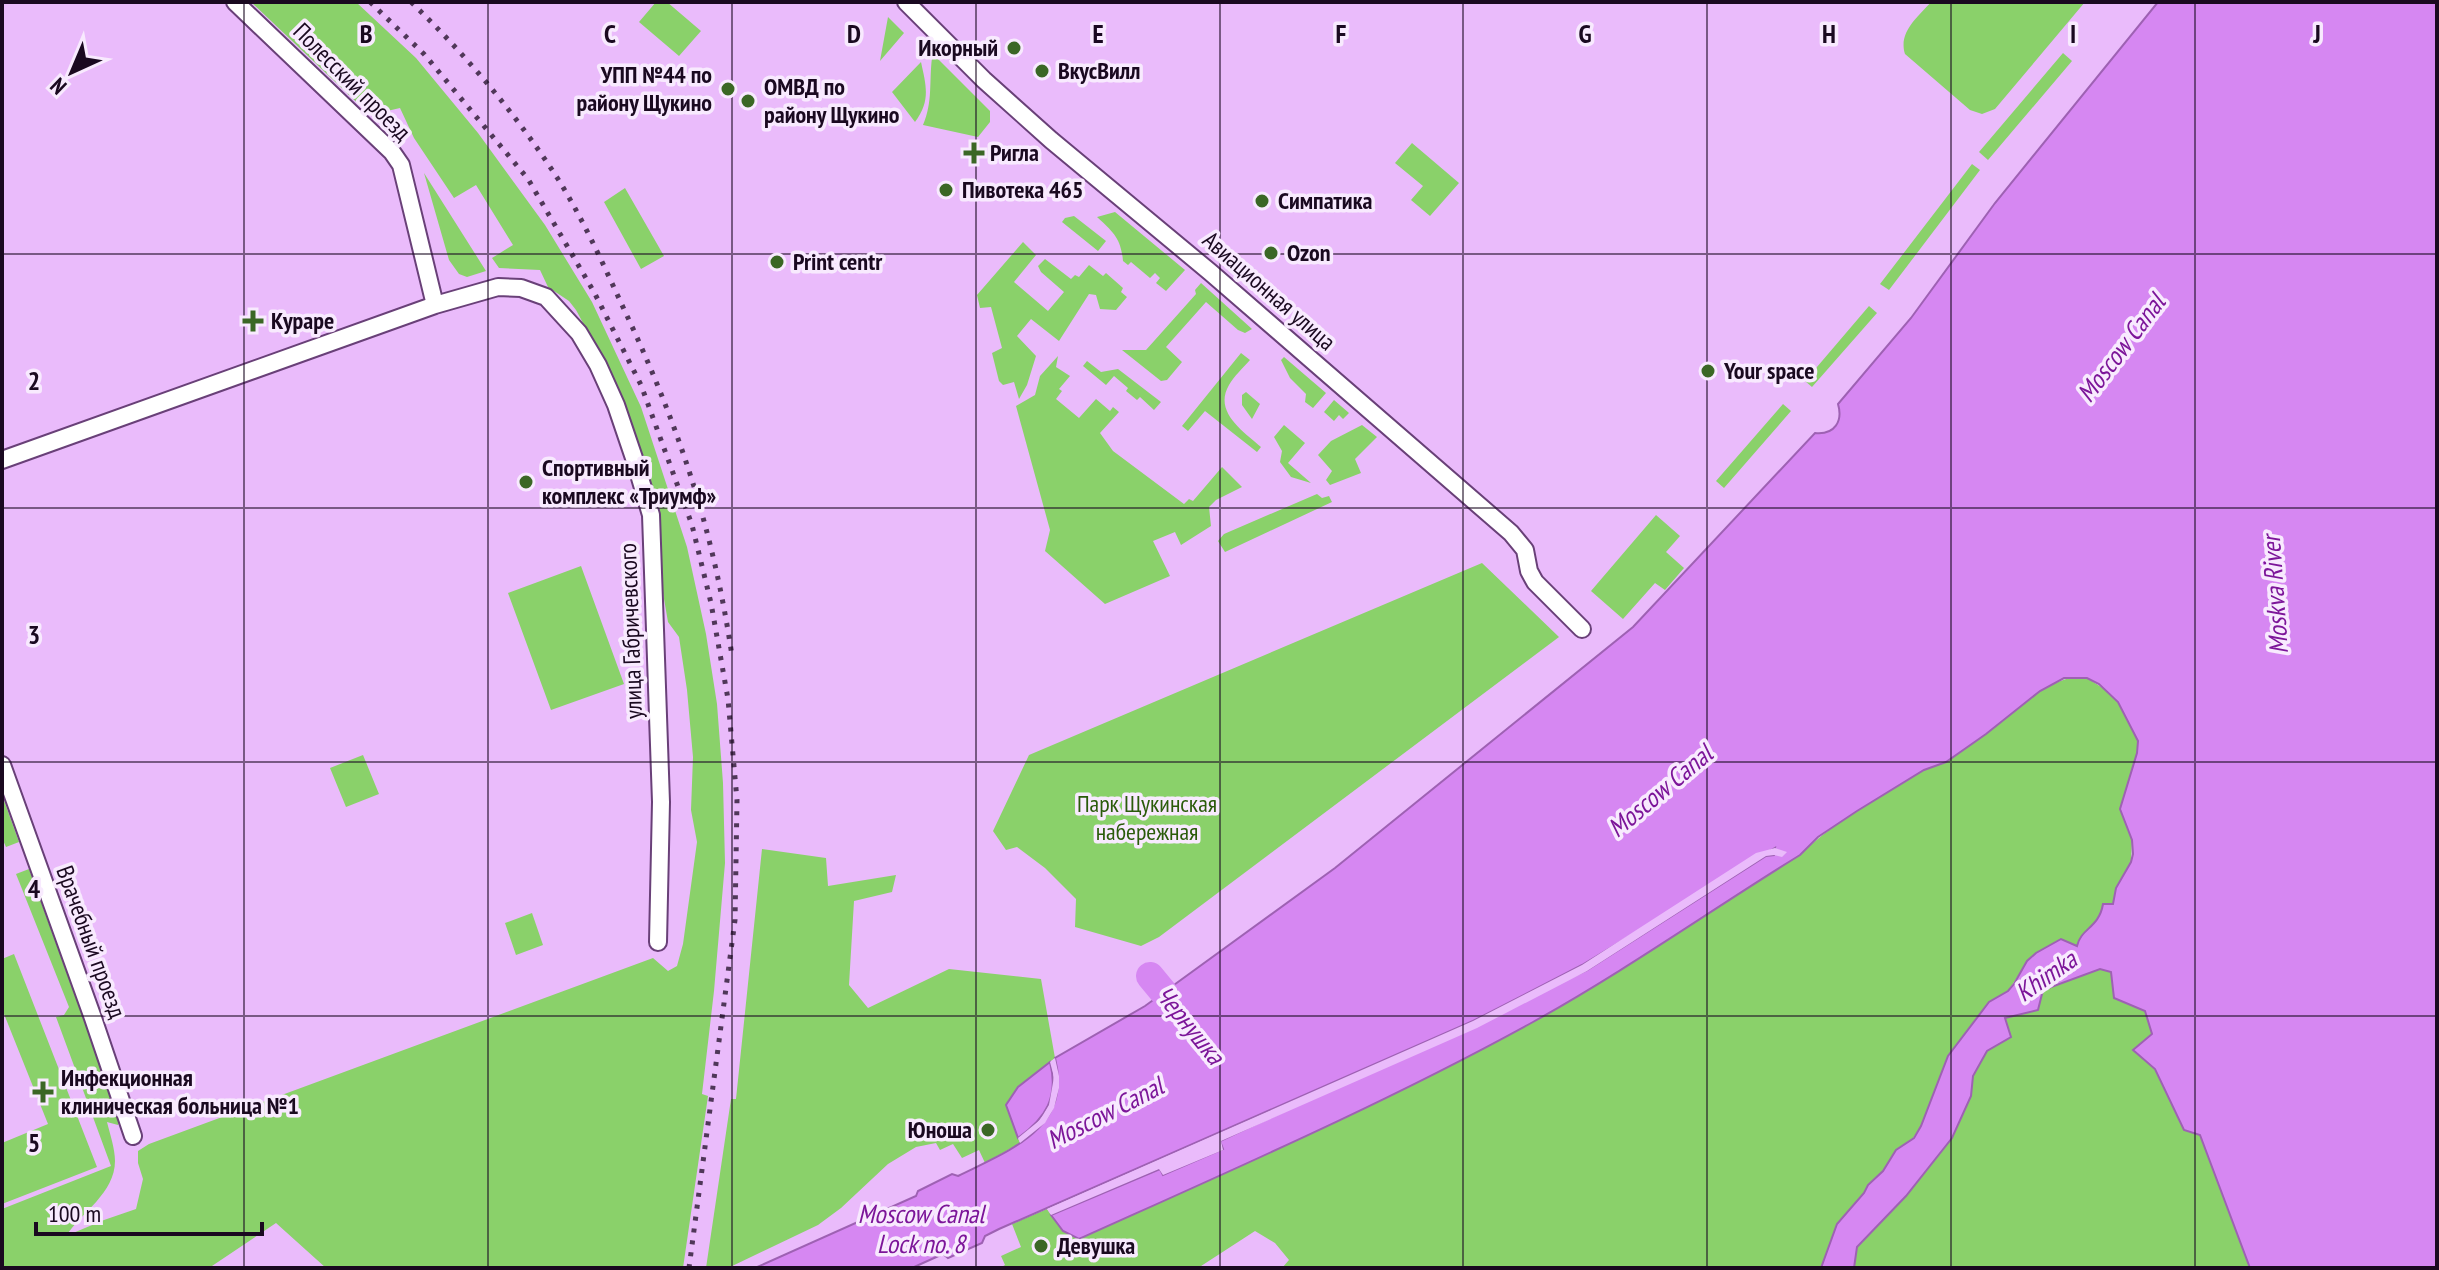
<svg xmlns="http://www.w3.org/2000/svg" width="2439" height="1270" viewBox="0 0 2439 1270" font-family="'PT Sans Narrow',sans-serif">
<style>
.green{fill:#8ad16a}
.water{fill:#d687f2;stroke:#9e61b3;stroke-width:2}
.pier{fill:#eabbfb;fill-rule:evenodd}
.lines{fill:none;stroke-linecap:round;stroke-linejoin:round}
.river{stroke:#d687f2;stroke-width:28}
.street-casing{stroke:#694078;stroke-width:20}
.street{stroke:#fff;stroke-width:16}
.rail{stroke:#503759;stroke-width:5;stroke-dasharray:4 8;stroke-linecap:butt}
.grid{fill:none;stroke:#1a0920;stroke-width:2;stroke-opacity:0.55}
.poi-dot{fill:#3b6725;stroke:#f8eafe;stroke-width:3}
.labels{text-anchor:middle;stroke-width:7;stroke-linejoin:round;paint-order:stroke}
.poi-label{font-size:24px;font-weight:bold;fill:#1a0920;stroke:#f8eafe;text-anchor:start}
.street-label{font-size:24px;fill:#1a0920;stroke:#f8eafe}
.park-label{font-size:24px;fill:#2a5b0a;stroke:#f8eafe}
.water-label{font-size:26px;font-style:italic;fill:#7c1599;stroke:#f8eafe}
.grid-label{font-size:26px;text-anchor:middle;font-weight:bold;fill:#1a0920;stroke:#f8eafe;stroke-width:7;stroke-linejoin:round;paint-order:stroke}
</style>
<rect width="100%" height="100%" fill="#eabbfb"/>
<path class="green" d="M 251,2 L 356,2 L 416,58 L 478,133 L 545,225 L 592,302 L 641,407 L 687,547 L 706,634 L 717,704 L 723,783 L 725,863 L 714,991 L 702,1094 L 708,1096 L 683,1268 L 326,1268 L 276,1223 L 209,1268 L 2,1268 L 2,1209 L 111,1166 L 56,1017 L 64,1015 L 69,1007 L 16,874 L 29,869 L 120,1120 L 118,1125 L 107,1122 C 110,1134 115,1149 115,1161 C 115,1193 81,1213 66,1236 L 104,1220 L 136,1209 L 143,1179 L 138,1163 L 138,1151 L 149,1144 L 653,958 L 668,971 L 677,966 L 683,944 L 697,842 L 691,810 L 693,757 L 687,690 L 679,637 L 668,622 L 659,570 L 595,345 L 576,310 L 569,301 L 548,287 L 540,270 L 499,268 L 492,258 L 513,245 L 476,185 L 454,198 L 414,138 L 400,108 L 370,115 Z
M 656,2 L 667,2 L 701,31 L 679,56 L 639,22 Z
M 1931,2 L 2085,2 L 1995,109 L 1982,114 L 1970,110 L 1905,54 C 1898,32 1918,17 1931,2 Z
M 888,17 L 904,33 L 880,61 Z
M 2063,53 L 2072,61 L 1988,160 L 1979,152 Z
M 936,57 L 990,111 L 990,122 L 978,137 L 923,125 C 933,102 929,81 932,58 Z
M 921,62 C 926,85 931,101 915,122 L 892,92 Z
M 1412,143 L 1459,183 L 1430,216 L 1411,200 L 1423,186 L 1395,163 Z
M 1972,164 L 1980,170 L 1889,290 L 1880,284 Z
M 424,173 L 486,271 L 467,277 L 459,274 L 449,260 Z
M 625,188 L 664,256 L 641,269 L 604,202 Z
M 1115,212 L 1185,270 L 1166,291 L 1156,283 L 1160,278 L 1155,273 L 1150,278 L 1131,262 L 1128,265 L 1123,261 C 1121,238 1113,232 1097,217 Z
M 1074,216 L 1106,241 L 1098,251 L 1062,222 L 1065,218 Z
M 1023,242 L 1036,255 L 1014,282 L 1048,311 L 1064,292 L 1041,272 L 1038,266 L 1045,259 L 1071,279 L 1075,275 L 1079,277 L 1089,265 L 1103,276 L 1106,273 L 1123,288 L 1121,292 L 1127,297 L 1116,310 L 1100,309 L 1096,295 L 1089,294 L 1059,341 L 1031,319 L 1017,336 L 1036,356 L 1027,385 L 1019,399 L 1014,382 L 1003,385 L 999,381 L 992,353 L 1002,348 L 991,307 L 980,308 L 977,295 Z
M 1201,283 L 1252,329 L 1245,333 L 1238,330 L 1206,302 L 1166,347 L 1182,362 L 1167,380 L 1161,381 L 1122,350 L 1146,350 L 1196,294 L 1195,290 Z
M 1869,306 L 1877,313 L 1812,387 L 1805,381 Z
M 1241,353 L 1250,360 C 1243,368 1234,376 1229,385 C 1213,412 1244,432 1261,447 L 1257,452 L 1205,411 L 1188,431 L 1182,426 Z
M 1058,356 L 1056,367 L 1070,376 L 1059,389 L 1062,391 L 1056,399 L 1079,418 L 1096,399 L 1110,411 L 1113,407 L 1119,412 L 1100,433 L 1113,451 L 1184,504 L 1189,499 L 1193,501 L 1222,467 L 1242,487 L 1216,500 L 1209,507 L 1211,526 L 1181,545 L 1175,532 L 1153,541 L 1170,576 L 1105,604 L 1045,551 L 1050,530 L 1016,406 L 1035,395 L 1040,376 Z
M 1284,357 L 1326,393 L 1313,408 L 1305,402 L 1306,394 L 1290,378 L 1281,360 Z
M 1087,361 L 1101,372 L 1118,369 L 1161,402 L 1154,410 L 1140,397 L 1137,400 L 1126,391 L 1128,388 L 1114,376 L 1106,385 L 1083,366 Z
M 1246,392 L 1260,404 L 1252,419 L 1242,405 L 1242,395 Z
M 1334,400 L 1349,413 L 1343,419 L 1339,415 L 1334,421 L 1324,412 Z
M 1783,404 L 1791,411 L 1724,488 L 1716,481 Z
M 1284,425 L 1305,443 L 1288,463 L 1311,483 L 1291,477 L 1280,462 L 1282,451 L 1274,437 Z
M 1362,425 L 1377,437 L 1355,459 L 1361,473 L 1330,485 L 1326,480 L 1332,471 L 1318,455 L 1331,441 Z
M 1317,494 L 1322,498 L 1329,496 L 1332,502 L 1225,552 L 1218,541 L 1224,534 Z
M 1656,515 L 1680,536 L 1666,552 L 1684,568 L 1665,590 L 1655,583 L 1623,619 L 1591,591 Z
M 1482,563 L 1559,637 L 1159,937 L 1141,946 L 1075,927 L 1076,899 L 1045,868 L 1017,847 L 1006,850 L 993,831 L 1029,755 Z
M 581,566 L 624,684 L 551,710 L 508,593 Z
M 2076,677 L 2087,678 L 2109,692 L 2118,702 L 2138,741 L 2137,753 L 2120,809 L 2132,840 L 2131,862 L 2116,888 L 2113,905 L 2077,947 L 2061,939 L 2020,973 L 2008,991 L 1989,1002 L 1948,1056 L 1921,1126 L 1913,1138 L 1896,1150 L 1883,1171 L 1868,1185 L 1865,1193 L 1837,1224 L 1821,1268 L 1282,1268 L 1289,1260 L 1275,1243 L 1255,1231 L 1198,1268 L 1000,1268 L 1005,1265 L 1001,1256 L 1021,1247 L 1012,1224 L 1047,1209 L 1063,1231 L 1079,1239 C 1232,1170 1386,1103 1533,1022 C 1625,971 1711,910 1800,855 C 1829,826 1865,805 1900,785 C 1909,780 1917,773 1926,769 C 1934,766 1942,764 1949,760 C 1986,738 2035,682 2076,677 Z
M 363,755 L 379,794 L 346,807 L 330,768 Z
M 2,795 L 19,842 L 6,847 L 2,838 Z
M 762,849 L 826,858 L 828,886 L 896,875 L 892,892 L 854,901 L 849,985 L 868,1008 L 949,969 L 1041,979 L 1055,1058 L 1018,1087 L 1006,1105 L 1020,1143 L 985,1163 L 979,1150 L 962,1158 L 953,1144 L 940,1150 L 936,1143 L 916,1147 L 888,1164 L 841,1208 L 818,1225 L 728,1268 L 706,1268 L 731,1099 L 736,1099 Z
M 532,913 L 543,945 L 516,955 L 505,923 Z
M 14,954 L 97,1167 L 2,1204 L 2,1143 L 48,1124 L 2,1009 L 2,959 Z
M 2100,969 L 2111,972 L 2115,998 L 2145,1011 L 2153,1034 L 2133,1050 L 2155,1069 L 2184,1130 L 2200,1135 L 2250,1268 L 1854,1268 L 1857,1247 L 1906,1196 L 1952,1138 L 1971,1096 L 1973,1076 L 1987,1051 L 2010,1037 L 2004,1018 L 2037,1010 L 2042,990 Z"/>
<path class="water" d="M 2158,2 L 2437,2 L 2437,1268 L 2250,1268 L 2200,1135 L 2184,1130 L 2155,1069 L 2133,1050 L 2152,1034 L 2145,1011 L 2114,998 L 2111,972 L 2100,969 L 2043,990 L 2038,1010 L 2005,1018 L 2011,1037 L 1987,1051 L 1973,1076 L 1971,1096 L 1952,1138 L 1906,1196 L 1857,1247 L 1854,1268 L 1821,1268 L 1837,1224 L 1864,1193 L 1868,1185 L 1883,1171 L 1896,1150 L 1914,1138 L 1921,1126 L 1948,1056 L 1989,1002 L 2008,991 L 2014,984 L 2027,961 L 2036,953 L 2061,939 L 2077,946 C 2081,928 2099,928 2103,904 L 2113,904 L 2116,888 L 2131,862 L 2133,854 L 2132,840 L 2120,809 L 2137,753 L 2138,741 L 2118,702 L 2099,684 L 2087,678 L 2064,678 L 2040,691 L 1986,734 L 1946,762 L 1924,770 L 1857,811 L 1818,837 L 1800,855 C 1711,910 1625,971 1533,1022 C 1386,1103 1232,1170 1079,1239 L 1063,1231 L 1051,1215 L 1160,1169 L 1163,1175 L 1223,1149 L 1220,1141 L 1587,970 L 1766,856 L 1774,855 L 1775,848 L 1582,965 L 1473,1021 L 999,1229 L 985,1236 L 982,1243 L 948,1258 L 943,1254 L 912,1268 L 755,1268 L 916,1196 L 918,1191 L 952,1174 L 958,1176 C 1010,1150 1073,1128 1055,1058 L 1145,1006 L 1335,868 L 1633,627 L 1815,433 C 1835,435 1843,421 1838,404 L 1911,318 L 1995,203 Z
M 1050,1062 C 1059,1097 1046,1118 1018,1138 L 1006,1105 L 1018,1087 Z"/>
<path class="pier" d="M 1775,848 L 1787,852 L 1782,857 L 1774,855 L 1766,856 L 1587,971 L 1477,1028 L 1221,1141 L 1223,1150 L 1163,1175 L 1159,1169 L 1051,1215 L 1047,1209 L 1473,1021 L 1582,965 L 1756,853 ZM 1217,1140 L 1218,1148 L 1165,1170 L 1159,1165 L 1131,1177 Z
M 1055,1058 L 1059,1076 L 1059,1088 L 1054,1108 L 1045,1123 L 1020,1143 L 1018,1138 L 1040,1120 L 1049,1105 L 1054,1077 L 1050,1062 Z"/>
<g class="lines">
<path class="river" d="M 1150,976 L 1188,1022"/>
<defs>
<path id="street" d="M 235,2 L 392,152 L 401,165 L 435,305
M 906,2 L 984,80 L 1051,140 L 1210,272 L 1511,533 L 1525,550 L 1529,571 L 1535,582 L 1582,629
M 2,460 L 435,305 L 498,287 L 521,288 L 546,297 L 579,333 L 598,365 L 616,405 L 635,461 L 651,515 L 661,802 L 658,942
M 2,765 L 93,1018 L 133,1136"/>
</defs>
<use href="#street" class="street-casing"/>
<use href="#street" class="street"/>
<path class="rail" d="M 370,2 L 424,54 L 528,179 L 594,292 L 641,385 L 692,525 L 711,603 L 728,699 L 737,800 L 735,920 L 689,1268
M 411,2 C 466,55 516,114 558,179 C 586,224 607,273 629,320 C 681,432 714,534 732,656"/>
</g>
<path class="grid" d="M 244,2 L 244,1268M 488,2 L 488,1268M 732,2 L 732,1268M 976,2 L 976,1268M 1220,2 L 1220,1268M 1463,2 L 1463,1268M 1707,2 L 1707,1268M 1951,2 L 1951,1268M 2195,2 L 2195,1268M 2,254 L 2437,254M 2,508 L 2437,508M 2,762 L 2437,762M 2,1016 L 2437,1016"/>
<g class="poi-dot">
<circle cx="1014" cy="48" r="8"/>
<circle cx="1042" cy="71" r="8"/>
<circle cx="728" cy="89" r="8"/>
<circle cx="748" cy="101" r="8"/>
<path d="M970 141h8v8h8v8h-8v8h-8v-8h-8v-8h8z"/>
<circle cx="946" cy="190" r="8"/>
<circle cx="1262" cy="201" r="8"/>
<circle cx="1271" cy="253" r="8"/>
<circle cx="777" cy="262" r="8"/>
<path d="M249 309h8v8h8v8h-8v8h-8v-8h-8v-8h8z"/>
<circle cx="1708" cy="371" r="8"/>
<circle cx="526" cy="482" r="8"/>
<path d="M39 1080h8v8h8v8h-8v8h-8v-8h-8v-8h8z"/>
<circle cx="988" cy="1130" r="8"/>
<circle cx="1041" cy="1246" r="8"/>
</g>
<g class="labels">
<g class="poi-label">
<text x="998" y="56" text-anchor="end">Икорный</text>
<text x="1058" y="79">ВкусВилл</text>
<text x="712" y="83" text-anchor="end">УПП №44 по<tspan x="712" dy="28">району Щукино</tspan></text>
<text x="764" y="95">ОМВД по<tspan x="764" dy="28">району Щукино</tspan></text>
<text x="990" y="161">Ригла</text>
<text x="962" y="198">Пивотека 465</text>
<text x="1278" y="209">Симпатика</text>
<text x="1287" y="261">Ozon</text>
<text x="793" y="270">Print centr</text>
<text x="271" y="329">Кураре</text>
<text x="1724" y="379">Your space</text>
<text x="542" y="476">Спортивный<tspan x="542" dy="28">комплекс «Триумф»</tspan></text>
<text x="61" y="1086">Инфекционная<tspan x="61" dy="28">клиническая больница №1</tspan></text>
<text x="972" y="1138" text-anchor="end">Юноша</text>
<text x="1057" y="1254">Девушка</text>
</g>
<g class="street-label">
<text transform="translate(352 82) rotate(45)" y="8">Полесский проезд</text>
<text transform="translate(1269 291) rotate(41)" y="8">Авиационная улица</text>
<text transform="translate(631 631) rotate(-92)" y="8">улица Габричевского</text>
<text transform="translate(91 942) rotate(70)" y="8">Врачебный проезд</text>
</g>
<g class="park-label">
<text x="1147" y="812">Парк Щукинская<tspan x="1147" dy="28">набережная</tspan></text>
</g>
<g class="water-label">
<text transform="translate(2121 348) rotate(-53)" y="9">Moscow Canal</text>
<text transform="translate(2275 595) rotate(-94)" y="9">Moskva River</text>
<text transform="translate(1660 791) rotate(-40)" y="9">Moscow Canal</text>
<text transform="translate(2046 976) rotate(-35)" y="9">Khimka</text>
<text transform="translate(1190 1025) rotate(51)" y="9">Чернушка</text>
<text transform="translate(1105 1113) rotate(-27)" y="9">Moscow Canal</text>
<text x="921" y="1223">Moscow Canal<tspan x="921" dy="30">Lock no. 8</tspan></text>
</g>
</g>
<g class="grid-label">
<text x="366" y="43">B</text>
<text x="610" y="43">C</text>
<text x="854" y="43">D</text>
<text x="1098" y="43">E</text>
<text x="1341" y="43">F</text>
<text x="1585" y="43">G</text>
<text x="1829" y="43">H</text>
<text x="2073" y="43">I</text>
<text x="2317" y="43">J</text>
<text x="34" y="390">2</text>
<text x="34" y="644">3</text>
<text x="34" y="898">4</text>
<text x="34" y="1152">5</text>
</g>
<rect width="2439" height="1270" fill="none" stroke="#1a0920" stroke-width="8"/>
<g transform="translate(72 72) rotate(224)" stroke="#f8eafe" stroke-width="6" paint-order="stroke">
<path d="M0-6L14 30L0 20L-14 30Z" fill="#1a0920"/>
<text y="-12" font-size="22" font-weight="bold" text-anchor="middle" fill="#1a0920">N</text>
</g>
<path d="M36 1222v12h226v-12" fill="none" stroke="#1a0920" stroke-width="4"/>
<text x="48" y="1222" font-size="24" fill="#1a0920" stroke="#f8eafe" stroke-width="6" paint-order="stroke">100 m</text>
</svg>
